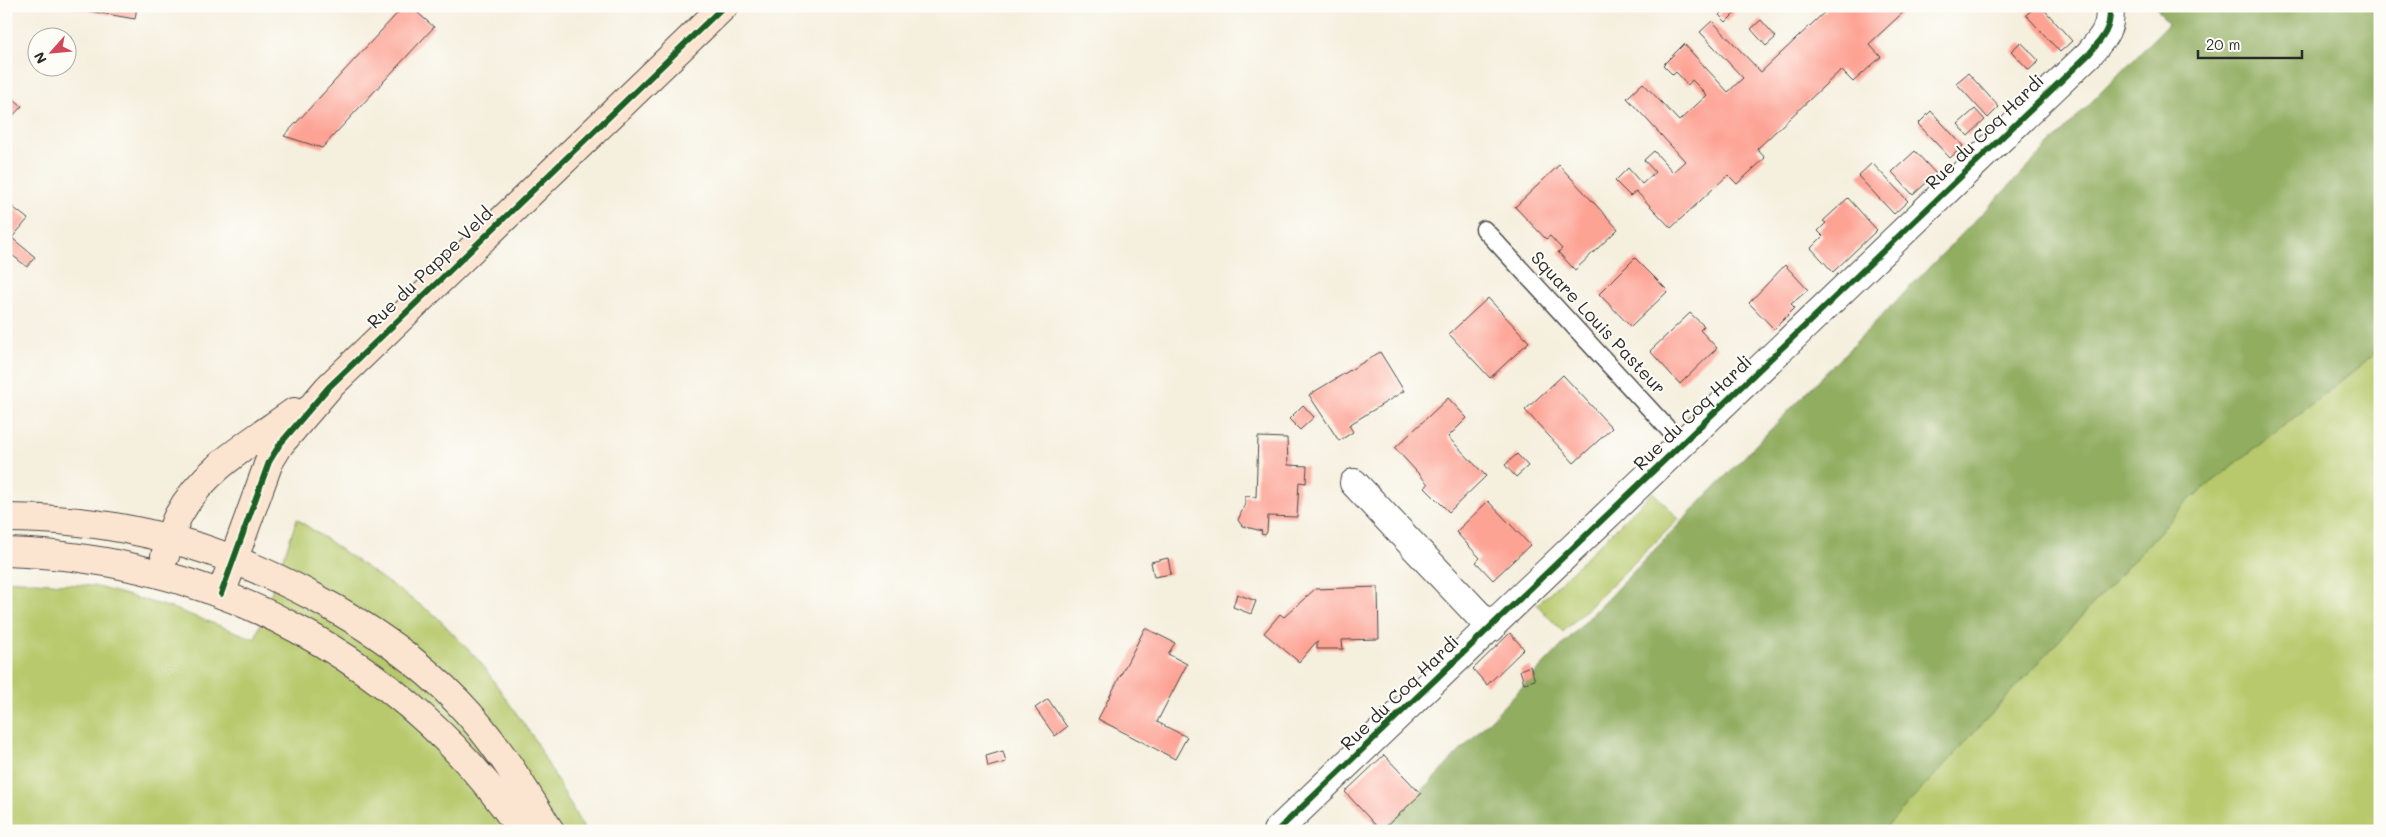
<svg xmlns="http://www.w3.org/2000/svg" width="2386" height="837" viewBox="0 0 2386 837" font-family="Mali,sans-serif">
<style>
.green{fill:#b7c96c;stroke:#717a4c}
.forest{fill:#91ad60;stroke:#5e6c46}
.building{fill:#fda394}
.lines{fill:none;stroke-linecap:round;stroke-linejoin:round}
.lane-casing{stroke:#494846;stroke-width:19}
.street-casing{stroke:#494846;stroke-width:30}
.secondary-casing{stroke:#494846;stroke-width:30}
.lane{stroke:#fff;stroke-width:16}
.street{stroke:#fff;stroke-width:28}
.secondary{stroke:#fce5d0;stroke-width:28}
.cycleway-casing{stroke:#fdfcf7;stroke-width:9}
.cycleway{stroke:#1b5e20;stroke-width:6}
.labels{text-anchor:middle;stroke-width:4;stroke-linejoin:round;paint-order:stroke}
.street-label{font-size:18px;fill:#2b2b2b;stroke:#fdfcf7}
</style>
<rect width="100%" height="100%" fill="#fdfcf7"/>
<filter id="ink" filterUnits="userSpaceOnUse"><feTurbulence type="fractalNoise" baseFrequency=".02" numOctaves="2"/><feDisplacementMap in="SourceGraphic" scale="10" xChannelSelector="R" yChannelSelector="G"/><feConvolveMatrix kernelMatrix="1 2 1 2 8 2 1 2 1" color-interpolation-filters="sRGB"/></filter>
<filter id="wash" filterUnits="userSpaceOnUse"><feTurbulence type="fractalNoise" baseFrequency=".0096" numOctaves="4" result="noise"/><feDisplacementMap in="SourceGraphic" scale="20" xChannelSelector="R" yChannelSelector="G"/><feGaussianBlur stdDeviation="1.12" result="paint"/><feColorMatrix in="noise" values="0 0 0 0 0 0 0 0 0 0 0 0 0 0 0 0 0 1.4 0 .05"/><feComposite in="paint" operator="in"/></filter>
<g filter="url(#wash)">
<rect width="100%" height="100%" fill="#f5efde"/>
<path class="green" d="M 2380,350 L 2380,831 L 1883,831 L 2189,500 Z
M 1653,492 L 1679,519 L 1563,632 L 1537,605 Z
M 297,519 L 436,616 L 481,663 L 533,737 L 585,831 L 6,831 L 6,580 L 94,586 L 172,608 L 255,639 Z"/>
<path class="forest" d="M 2156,6 L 2380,6 L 2380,350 L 2189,500 L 1883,831 L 1383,831 L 1801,398 L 2168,24 Z"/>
<g id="blocks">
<path class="building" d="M 60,6 L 137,6 L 135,19 Z
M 404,6 L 410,6 L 434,27 L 322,148 L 284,136 Z
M 1727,6 L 1735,13 L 1726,22 L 1719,15 Z
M 1831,6 L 1910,6 L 1869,44 L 1881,57 L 1853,82 L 1841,70 L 1757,149 L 1765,158 L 1737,184 L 1728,175 L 1671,228 L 1636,191 L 1630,196 L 1615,181 L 1628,168 L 1642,184 L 1655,172 L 1644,160 L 1654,151 L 1673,172 L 1685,161 L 1627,98 L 1643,83 L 1679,121 L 1707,95 L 1692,80 L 1688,85 L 1676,72 L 1673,75 L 1663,65 L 1684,44 L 1728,92 L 1743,78 L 1700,32 L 1712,21 L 1761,72 Z
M 2036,6 L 2041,6 L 2072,41 L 2060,52 L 2026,15 Z
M 1761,20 L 1776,37 L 1766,46 L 1751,29 Z
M 2021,42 L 2039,61 L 2029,70 L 2011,51 Z
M 1968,73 L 1999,107 L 1988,118 L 1956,83 Z
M 6,92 L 22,106 L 6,123 Z
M 1975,109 L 1985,120 L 1968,136 L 1958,124 Z
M 1931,111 L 1963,146 L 1950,158 L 1918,124 Z
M 1915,151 L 1936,174 L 1913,195 L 1892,172 Z
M 1872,163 L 1908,201 L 1894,214 L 1858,176 Z
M 1559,165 L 1618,229 L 1575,270 L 1558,252 L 1562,249 L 1550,236 L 1546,239 L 1515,207 Z
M 1848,198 L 1877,230 L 1833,272 L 1811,248 L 1823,236 L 1818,231 L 1826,223 L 1823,221 Z
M 6,202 L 28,219 L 12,238 L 35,257 L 27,267 L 6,250 Z
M 1635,258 L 1668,291 L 1631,327 L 1599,294 Z
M 1785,265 L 1808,290 L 1791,304 L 1795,308 L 1774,329 L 1749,303 Z
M 1488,298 L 1529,342 L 1490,378 L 1449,334 Z
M 1690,313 L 1704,326 L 1700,330 L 1717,348 L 1680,384 L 1650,351 Z
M 1380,352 L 1404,391 L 1349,425 L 1353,432 L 1339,441 L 1309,395 Z
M 1563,375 L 1612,428 L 1574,463 L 1525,410 Z
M 1448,398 L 1467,418 L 1448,437 L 1486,476 L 1449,512 L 1425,488 L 1428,484 L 1395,448 Z
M 1303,405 L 1314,417 L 1300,430 L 1289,419 Z
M 1258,437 L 1287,438 L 1288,465 L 1307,466 L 1306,483 L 1299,482 L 1297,517 L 1268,516 L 1267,532 L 1265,535 L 1261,534 L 1262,531 L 1242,526 L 1238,520 L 1245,504 L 1245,496 L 1256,497 Z
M 1517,454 L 1528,466 L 1516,477 L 1505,465 Z
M 1488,501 L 1530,545 L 1493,580 L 1476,562 L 1480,558 L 1456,532 Z
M 1168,558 L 1171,574 L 1154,577 L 1151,562 Z
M 1378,587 L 1379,639 L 1342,640 L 1343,649 L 1317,649 L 1317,641 L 1299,662 L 1264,633 L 1280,614 L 1284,617 L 1315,589 Z
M 1237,594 L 1256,601 L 1251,614 L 1233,607 Z
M 1145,628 L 1175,643 L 1168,654 L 1187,664 L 1157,722 L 1187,737 L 1175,759 L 1098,719 Z
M 1510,633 L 1524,649 L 1487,685 L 1473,669 Z
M 1530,666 L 1535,680 L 1524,683 L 1520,670 Z
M 1048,699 L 1067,727 L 1055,736 L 1035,708 Z
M 1003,751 L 1006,762 L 988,767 L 986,756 Z
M 1384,755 L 1421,794 L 1381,831 L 1345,792 Z"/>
</g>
</g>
<g filter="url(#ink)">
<use href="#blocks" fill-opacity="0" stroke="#494846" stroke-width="1"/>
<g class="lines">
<defs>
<path id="lane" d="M 1484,229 L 1682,444"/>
<path id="street" d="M 1354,483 L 1491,628
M 1277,831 L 2089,54 C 2102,39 2113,27 2109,6"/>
<path id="secondary" d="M 6,518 C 53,518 100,523 145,533 C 251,555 383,624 458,702 C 495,740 522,786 550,831
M 6,552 C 213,557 405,660 522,831
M 165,556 C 169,542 172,528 178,516 C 203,469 252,442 294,412
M 221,594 L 269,462 L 280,444 L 328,388 L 724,6"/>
</defs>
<use href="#lane" class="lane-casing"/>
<use href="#street" class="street-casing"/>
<use href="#secondary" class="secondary-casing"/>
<use href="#lane" class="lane"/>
<use href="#street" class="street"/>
<use href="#secondary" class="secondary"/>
<defs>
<path id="cycleway" d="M 221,594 L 269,462 L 280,444 L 328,388 L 724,6
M 1277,831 L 2089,54 C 2102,39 2113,27 2109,6"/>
</defs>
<use href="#cycleway" class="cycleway-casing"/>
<use href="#cycleway" class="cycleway"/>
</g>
</g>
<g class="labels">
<g class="street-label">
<text transform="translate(1985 132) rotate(-44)" y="6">Rue du Coq Hardi</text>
<text transform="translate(430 268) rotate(-44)" y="6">Rue du Pappe Veld</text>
<text transform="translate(1598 323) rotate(47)" y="6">Square Louis Pasteur</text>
<text transform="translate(1693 413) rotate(-44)" y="6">Rue du Coq Hardi</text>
<text transform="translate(1400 693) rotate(-44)" y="6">Rue du Coq Hardi</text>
</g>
</g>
<rect width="2386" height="837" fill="none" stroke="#fdfcf7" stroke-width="25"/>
<g transform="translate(52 52) rotate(243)"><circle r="24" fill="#fdfcf7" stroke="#a9a8a5"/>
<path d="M0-4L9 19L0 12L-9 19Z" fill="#d1495b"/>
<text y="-8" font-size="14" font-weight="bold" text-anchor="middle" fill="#2b2b2b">N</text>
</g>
<path d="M2198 50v8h104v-8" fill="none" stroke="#2b2b2b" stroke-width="2.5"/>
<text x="2206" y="50" font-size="15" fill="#2b2b2b" stroke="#fdfcf7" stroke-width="4" paint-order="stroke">20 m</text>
</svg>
